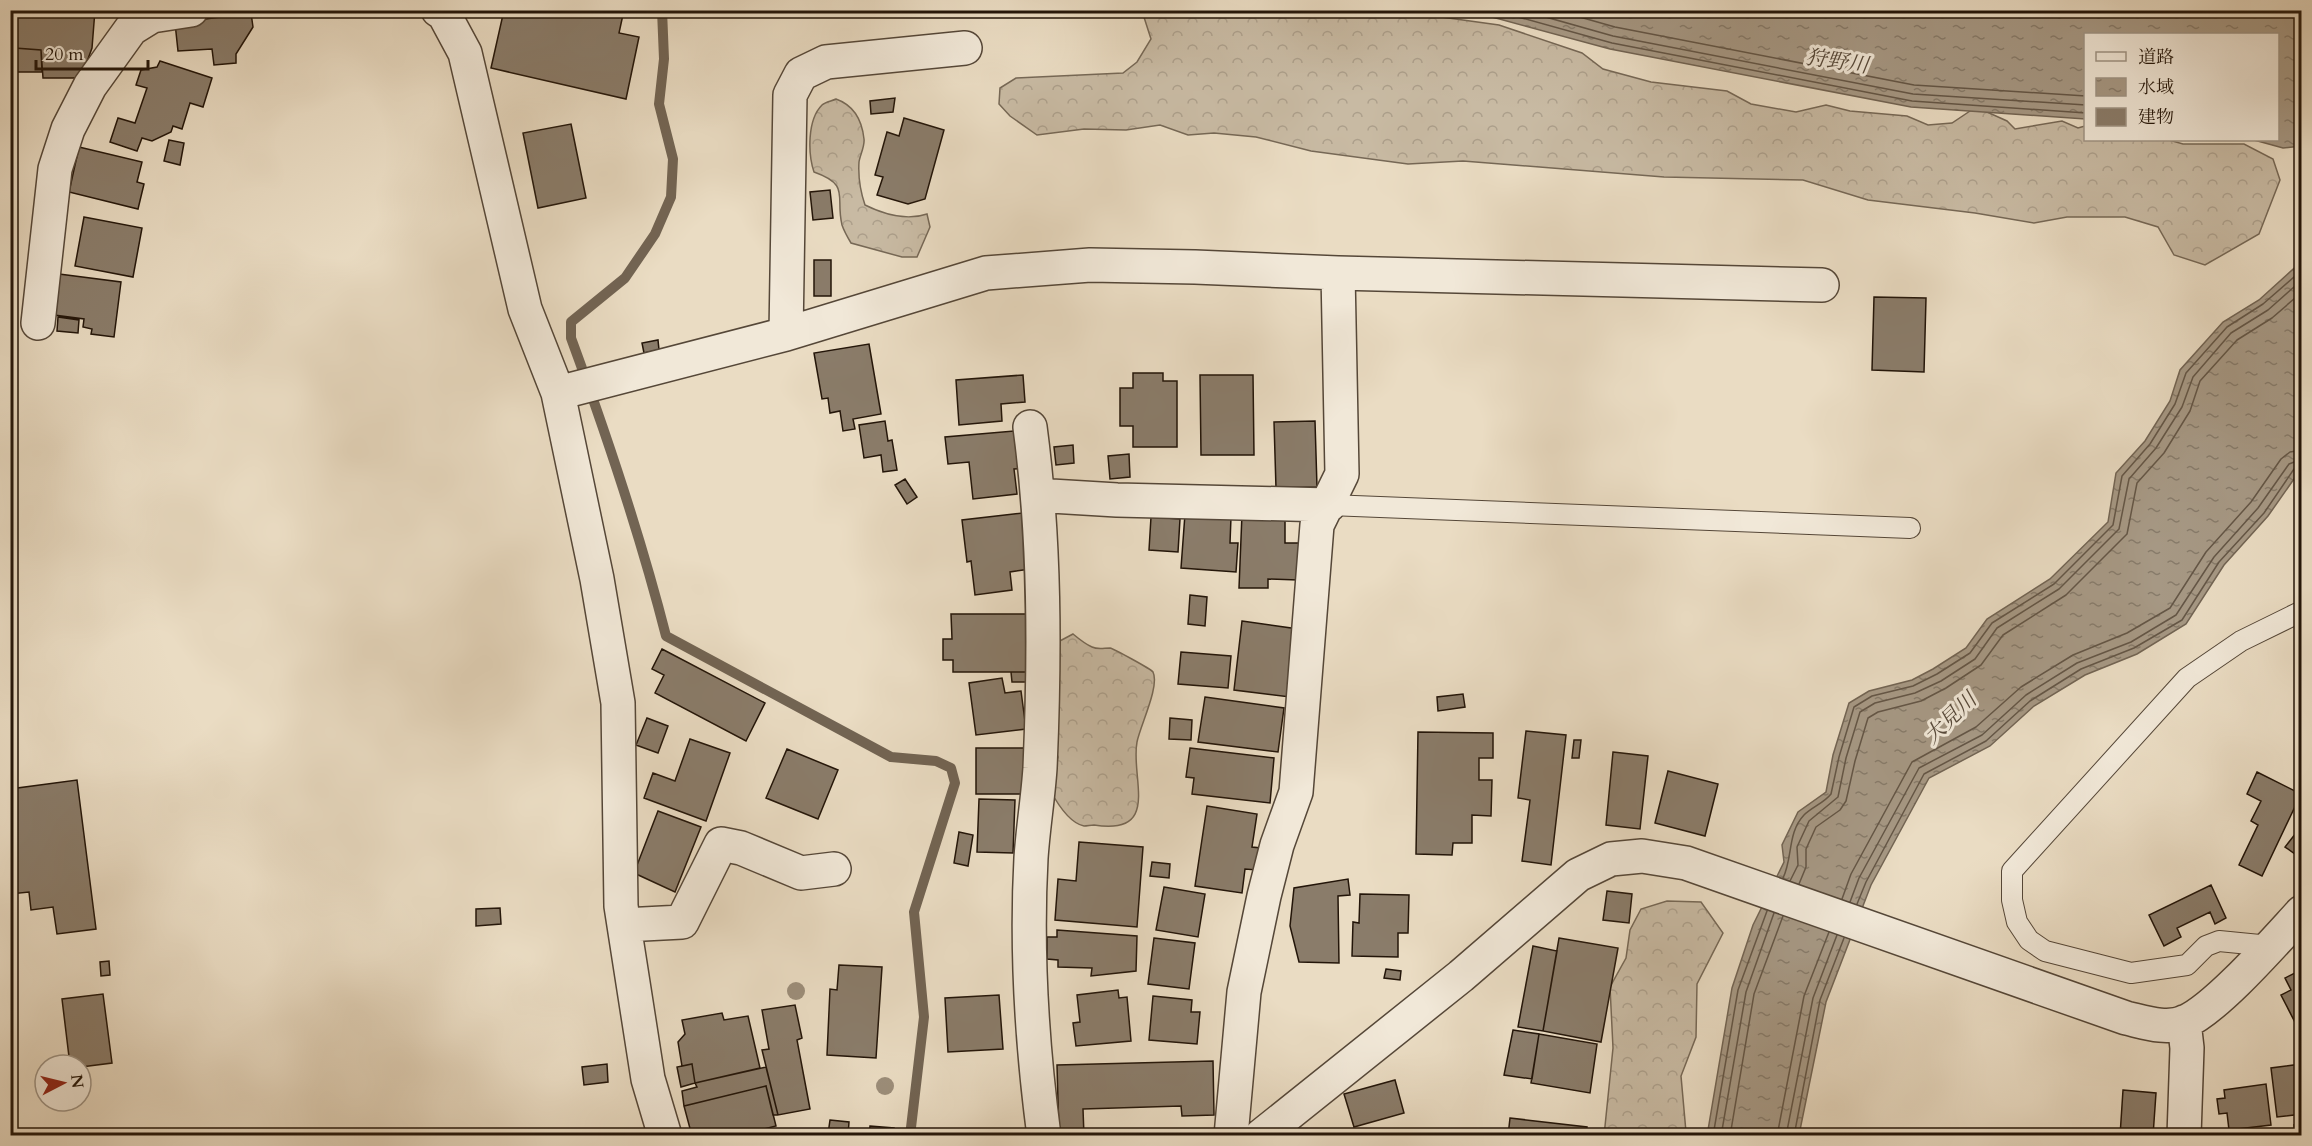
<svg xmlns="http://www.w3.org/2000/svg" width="2312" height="1146" viewBox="0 0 2312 1146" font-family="Cardo,'Noto Serif JP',serif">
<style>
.forest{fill:url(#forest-crowns);stroke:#766856;stroke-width:1.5}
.water{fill:url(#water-ripples);stroke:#726453;stroke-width:1.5}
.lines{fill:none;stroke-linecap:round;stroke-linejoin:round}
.shore{stroke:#645646;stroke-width:1.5}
.stream{stroke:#726453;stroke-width:10}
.building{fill:#8a7c6a;stroke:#231509;stroke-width:1.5}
.service-casing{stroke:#554738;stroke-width:22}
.minor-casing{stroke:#554738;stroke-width:36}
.service{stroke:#f1e8d8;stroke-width:20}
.minor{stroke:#f1e8d8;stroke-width:33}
.tree{fill:#9c8e7a}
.labels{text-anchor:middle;stroke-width:6;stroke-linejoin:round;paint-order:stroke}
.water-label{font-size:21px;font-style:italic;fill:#57493a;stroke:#f1e8d8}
</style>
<defs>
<pattern id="forest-crowns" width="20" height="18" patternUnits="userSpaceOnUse" patternTransform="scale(1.5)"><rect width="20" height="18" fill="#c8baa3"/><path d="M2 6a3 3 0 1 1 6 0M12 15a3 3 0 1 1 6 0" fill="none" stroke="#ac9f8b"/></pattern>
<pattern id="water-ripples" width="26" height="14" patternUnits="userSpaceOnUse" patternTransform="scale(1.5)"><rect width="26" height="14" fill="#a69884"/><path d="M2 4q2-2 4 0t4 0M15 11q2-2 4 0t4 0" fill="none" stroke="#877b6a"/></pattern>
</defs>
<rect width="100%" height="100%" fill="#eadcc3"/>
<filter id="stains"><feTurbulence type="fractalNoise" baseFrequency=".00333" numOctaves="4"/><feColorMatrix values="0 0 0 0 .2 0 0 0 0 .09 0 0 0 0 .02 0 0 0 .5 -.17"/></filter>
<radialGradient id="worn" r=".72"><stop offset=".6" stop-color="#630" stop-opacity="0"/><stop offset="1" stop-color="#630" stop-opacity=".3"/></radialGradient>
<path class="forest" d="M 1142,11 L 1425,11 L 1434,16 L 1499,25 L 1582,53 L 1603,69 L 1651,82 L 1727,91 L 1751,104 L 1796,112 L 1826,105 L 1850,111 L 1907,116 L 1928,125 L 1952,123 L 1976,107 L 2007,121 L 2015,129 L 2062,121 L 2078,128 L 2085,126 L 2086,140 L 2169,140 L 2183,144 L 2244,144 L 2273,159 L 2280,180 L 2259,234 L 2205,265 L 2174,255 L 2158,227 L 2125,217 L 2067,217 L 2034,223 L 1975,213 L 1868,200 L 1803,180 L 1664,177 L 1463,161 L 1408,164 L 1311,151 L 1256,137 L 1214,133 L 1188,135 L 1160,125 L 1126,130 L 1084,129 L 1037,135 L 1010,116 L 999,104 L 1000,88 L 1016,78 L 1123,73 L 1137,62 L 1151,39 Z
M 836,99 C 853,105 862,120 864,139 C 865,146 860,155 859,162 C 858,177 860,190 865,205 C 883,214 907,221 927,214 L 930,227 L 917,257 L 902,257 L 851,243 C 848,238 844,231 842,225 C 835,196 851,185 814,172 C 808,154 807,120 822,105 C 825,102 832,101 836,99 Z
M 1073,634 C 1079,639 1085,644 1092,647 C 1098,650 1104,648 1110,648 C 1114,649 1151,669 1153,672 C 1160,686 1140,726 1137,742 C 1130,777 1162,836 1094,825 C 1091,825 1087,826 1084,826 C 1069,823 1057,803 1050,790 L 1058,757 L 1051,739 L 1056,643 Z
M 1667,901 L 1701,902 L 1723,933 L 1697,984 L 1696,1037 L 1681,1076 L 1686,1132 L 1685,1135 L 1604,1136 L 1613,1048 L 1610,987 L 1626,958 L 1630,930 L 1641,909 Z"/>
<path class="water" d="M 1470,11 L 2301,11 L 2301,146 L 2283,148 L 2254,140 L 2278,140 L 2278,34 L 2086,34 L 2085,119 L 1911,107 L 1610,49 Z
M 2301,262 L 2301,469 L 2268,516 L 2224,565 L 2186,624 L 2137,654 L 2085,675 L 2034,706 L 1990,746 L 1929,778 L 1871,885 L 1826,1002 L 1799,1135 L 1707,1136 L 1732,988 L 1753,925 L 1784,862 L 1782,845 L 1798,812 L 1826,792 L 1833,755 L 1849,703 L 1869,691 L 1912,680 L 1933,669 L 1966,648 L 1987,619 L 2050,579 L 2108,522 L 2116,473 L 2145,441 L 2170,401 L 2180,370 L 2223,322 L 2259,300 Z"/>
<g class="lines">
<path class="shore" d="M 1493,10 L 1612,43 L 1912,101 L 2086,113
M 1521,10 L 1613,36 L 1913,94 L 2086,105
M 1555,10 L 1615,27 L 1914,85 L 2086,96
M 1783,878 C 1793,858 1787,833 1804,815 C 1812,807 1824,803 1831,794 L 1839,757 L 1854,707 L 1872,696 L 1913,686 L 1937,674 L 1970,653 L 1992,623 L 2054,584 L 2113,525 L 2122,476 L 2150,444 L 2175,404 L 2186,373 L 2227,327 L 2263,304 L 2302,270
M 1790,881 L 1798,865 L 1797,847 L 1809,821 L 1838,797 L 1846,758 L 1860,712 L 1875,703 L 1915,693 L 1941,681 L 1975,659 L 1997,628 L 2059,589 L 2119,529 L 2129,479 L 2156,448 L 2182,407 L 2193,377 L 2231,333 L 2268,310 L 2302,280
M 1799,884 L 1806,867 L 1806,849 L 1816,827 L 1840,810 L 1846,801 L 1855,761 L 1868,718 L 1878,712 L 1921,701 L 1946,688 L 1981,665 L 2003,635 L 2066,595 L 2127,534 L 2137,483 L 2164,453 L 2190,411 L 2200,381 L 2237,340 L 2272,318 L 2302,292
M 1842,899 L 1851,874 L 1912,762 L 1976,727 L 2021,687 L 2073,655 L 2127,633 L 2170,608 L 2206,552 L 2251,502 L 2281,459 L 2290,452 L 2302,450
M 1850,902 L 1859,878 L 1919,768 L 1982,735 L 2026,695 L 2077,663 L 2131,642 L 2176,615 L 2214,557 L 2258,508 L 2289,464 L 2302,459
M 1857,904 L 1866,882 L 1924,774 L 1986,741 L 2030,701 L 2081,669 L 2134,648 L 2182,620 L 2219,562 L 2264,513 L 2294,469 L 2302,467
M 1713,1136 L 1738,990 L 1767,911
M 1721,1136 L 1746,992 L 1774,913
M 1730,1136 L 1754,994 L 1783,916
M 1777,1136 L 1804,996 L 1829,932
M 1786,1136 L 1813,998 L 1837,935
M 1794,1136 L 1820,1000 L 1844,938"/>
<path class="stream" d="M 662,10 L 664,59 L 659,104 L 673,159 L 671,197 L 655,234 L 625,278 L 571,322 L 571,338 C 607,436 640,534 666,636 L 891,757 L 936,761 L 951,768 L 955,783 L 914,912 L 924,1017 L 910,1136"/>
</g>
<path class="building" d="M 16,10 L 95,10 L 92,48 L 81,78 L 43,78 L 41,50 L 15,48 Z
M 504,10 L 534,14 L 535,10 L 624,10 L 619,33 L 639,37 L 626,99 L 491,68 Z
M 251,13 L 253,27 L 236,54 L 236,63 L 214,65 L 212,49 L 178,51 L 175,23 Z
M 15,48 L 41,50 L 42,72 L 16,72 Z
M 160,61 L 212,78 L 203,107 L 190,103 L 182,129 L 173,126 L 171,132 L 152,141 L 142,138 L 137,151 L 110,142 L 118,118 L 135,123 L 147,88 L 136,85 L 141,70 L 157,67 Z
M 895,98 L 893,112 L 871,114 L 870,101 Z
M 904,118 L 944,130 L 925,199 L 908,204 L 877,195 L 883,177 L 875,175 L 887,132 L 899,136 Z
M 571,124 L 586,198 L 538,208 L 523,133 Z
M 169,140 L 184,143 L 180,165 L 164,161 Z
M 79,147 L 142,162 L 137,182 L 144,184 L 138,209 L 69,192 Z
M 830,190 L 833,218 L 813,220 L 810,192 Z
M 84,217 L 142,228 L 133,277 L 75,266 Z
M 814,260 L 831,260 L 831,296 L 814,296 Z
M 59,274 L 121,282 L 114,337 L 91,334 L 92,329 L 83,327 L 84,319 L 54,315 Z
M 1874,297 L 1926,298 L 1924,372 L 1872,370 Z
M 58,317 L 79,320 L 78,333 L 57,331 Z
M 658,340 L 659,350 L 644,353 L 642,343 Z
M 869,344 L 881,414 L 853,419 L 855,429 L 843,431 L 840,411 L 830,413 L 828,398 L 822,399 L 814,353 Z
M 1133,373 L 1163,373 L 1163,381 L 1177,381 L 1177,447 L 1133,447 L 1133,426 L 1120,426 L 1120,388 L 1133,388 Z
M 1023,375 L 1025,402 L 1001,404 L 1002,421 L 959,425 L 956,380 Z
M 1200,375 L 1253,375 L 1254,455 L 1201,455 Z
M 885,421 L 888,441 L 892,440 L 897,470 L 883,472 L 881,455 L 864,458 L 859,425 Z
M 1315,421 L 1317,487 L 1276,488 L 1274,422 Z
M 1014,431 L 1025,468 L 1014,469 L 1017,494 L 973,499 L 969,462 L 948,464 L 945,437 Z
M 1073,445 L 1074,463 L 1056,465 L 1054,447 Z
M 1129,454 L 1130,477 L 1110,479 L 1108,456 Z
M 905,479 L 917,497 L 907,504 L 895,485 Z
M 1023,513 L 1030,569 L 1010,572 L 1012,590 L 975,595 L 971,561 L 967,562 L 962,520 Z
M 1185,514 L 1231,517 L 1230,543 L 1238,543 L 1236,572 L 1181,568 Z
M 1242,514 L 1285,515 L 1285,543 L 1299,543 L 1298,580 L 1268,579 L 1268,588 L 1239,588 Z
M 1151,517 L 1180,519 L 1178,552 L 1149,550 Z
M 1190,595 L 1207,597 L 1205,626 L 1188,624 Z
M 951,614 L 1033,614 L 1033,672 L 953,672 L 953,660 L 943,660 L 943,639 L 952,639 Z
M 1242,621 L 1298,629 L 1290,697 L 1234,690 Z
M 662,649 L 765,703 L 746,741 L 655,693 L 664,675 L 652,669 Z
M 1181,652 L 1231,656 L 1228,688 L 1178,684 Z
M 1011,672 L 1033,672 L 1033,682 L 1012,682 Z
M 1002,678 L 1005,693 L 1021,691 L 1026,729 L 976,735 L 969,683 Z
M 1463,694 L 1465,707 L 1438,711 L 1437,697 Z
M 1205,697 L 1284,708 L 1278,752 L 1198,742 Z
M 647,718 L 668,726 L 658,753 L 636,745 Z
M 1170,718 L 1192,720 L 1191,740 L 1169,739 Z
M 1526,731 L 1566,735 L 1551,865 L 1522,861 L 1530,800 L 1518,798 Z
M 1418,732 L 1493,733 L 1493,758 L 1479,758 L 1479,780 L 1492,780 L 1491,816 L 1472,815 L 1472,843 L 1453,843 L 1452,855 L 1416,854 Z
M 690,739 L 730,753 L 706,821 L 644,798 L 653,773 L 675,781 Z
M 1574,740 L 1581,740 L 1579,758 L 1572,758 Z
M 976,748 L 1024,748 L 1024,794 L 976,794 Z
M 1190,748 L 1274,758 L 1270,803 L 1192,794 L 1194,778 L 1186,777 Z
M 787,749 L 838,770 L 818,819 L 766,798 Z
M 1613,752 L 1648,756 L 1640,829 L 1606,825 Z
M 1668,771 L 1718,784 L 1705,836 L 1655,823 Z
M 2257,772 L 2301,794 L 2262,876 L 2239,865 L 2258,825 L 2251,821 L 2261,801 L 2247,794 Z
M 77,780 L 96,929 L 57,934 L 53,907 L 31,910 L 29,892 L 10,894 L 10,789 Z
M 979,799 L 1015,800 L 1013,853 L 977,852 Z
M 1207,806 L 1257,814 L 1252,847 L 1261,848 L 1257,870 L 1245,869 L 1242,893 L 1195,886 Z
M 658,811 L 701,827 L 675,892 L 634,873 Z
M 959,832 L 973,835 L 968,866 L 954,863 Z
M 2296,833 L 2302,837 L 2302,859 L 2285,847 Z
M 1079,842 L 1143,847 L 1137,927 L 1055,920 L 1058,879 L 1076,881 Z
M 1152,862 L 1170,864 L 1169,878 L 1150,876 Z
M 1348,879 L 1350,895 L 1338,896 L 1339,963 L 1299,962 L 1290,926 L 1294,888 Z
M 2211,885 L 2226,918 L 2215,924 L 2210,912 L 2177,928 L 2181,937 L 2164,946 L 2149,915 Z
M 1164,887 L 1205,894 L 1198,937 L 1156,930 Z
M 1607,891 L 1632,894 L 1629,923 L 1603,920 Z
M 1360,894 L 1409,895 L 1408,933 L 1398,933 L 1398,957 L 1352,956 L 1353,922 L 1359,923 Z
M 500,908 L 501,924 L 476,926 L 476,909 Z
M 1057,930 L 1137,936 L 1136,971 L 1091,976 L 1092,968 L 1058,967 L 1058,960 L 1047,959 L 1047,937 L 1057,937 Z
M 1154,938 L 1195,943 L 1189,989 L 1148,984 Z
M 1559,938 L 1618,948 L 1601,1042 L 1543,1031 Z
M 1533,946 L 1557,951 L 1543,1031 L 1518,1027 Z
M 109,961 L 110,975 L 101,976 L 100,962 Z
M 2302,962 L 2302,1036 L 2281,995 L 2291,990 L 2285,978 L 2299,971 L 2296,965 Z
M 839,965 L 882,967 L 876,1058 L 827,1055 L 830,989 L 837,990 Z
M 1386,969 L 1401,971 L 1400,980 L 1384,978 Z
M 1118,990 L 1119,998 L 1127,997 L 1131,1041 L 1076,1046 L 1073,1023 L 1080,1022 L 1077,995 Z
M 103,994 L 112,1063 L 81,1067 L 70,1065 L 62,999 Z
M 999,995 L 1003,1049 L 948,1052 L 945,998 Z
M 1153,996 L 1192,1000 L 1191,1012 L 1200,1012 L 1197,1044 L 1149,1040 Z
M 795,1005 L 802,1038 L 797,1040 L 810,1109 L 778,1115 L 762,1050 L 769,1049 L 762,1010 Z
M 722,1013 L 724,1020 L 748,1016 L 760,1068 L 695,1083 L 692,1064 L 682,1066 L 678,1042 L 685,1034 L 682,1020 Z
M 1513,1030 L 1539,1034 L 1532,1079 L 1504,1075 Z
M 1539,1034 L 1597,1044 L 1590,1093 L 1531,1083 Z
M 2300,1051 L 2302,1051 L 2302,1114 L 2277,1117 L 2271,1068 L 2301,1064 Z
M 1213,1061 L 1214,1115 L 1182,1116 L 1181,1106 L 1083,1109 L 1084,1136 L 1059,1136 L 1057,1065 Z
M 607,1064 L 608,1082 L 584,1085 L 582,1067 Z
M 692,1064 L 695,1083 L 681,1087 L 677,1067 Z
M 766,1067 L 778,1115 L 773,1115 L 766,1086 L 684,1106 L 682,1091 L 697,1087 L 695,1083 Z
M 1395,1080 L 1404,1113 L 1354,1127 L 1344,1094 Z
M 2266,1084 L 2271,1125 L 2229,1130 L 2227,1113 L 2219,1114 L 2217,1099 L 2225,1098 L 2224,1090 Z
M 766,1086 L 776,1126 L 737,1136 L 692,1136 L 684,1106 Z
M 2123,1090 L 2156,1093 L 2153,1136 L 2120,1136 Z
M 1510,1118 L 1587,1127 L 1586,1136 L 1508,1136 Z
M 830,1120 L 849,1122 L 848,1136 L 828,1134 Z
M 2302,1124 L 2302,1136 L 2268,1136 L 2295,1132 L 2294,1125 Z
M 870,1126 L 894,1128 L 893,1136 L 869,1136 Z"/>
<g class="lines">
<defs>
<path id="service" d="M 1329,505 L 1910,528
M 2270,946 L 2219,941 L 2206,946 L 2187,965 L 2131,973 L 2045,951 L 2029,940 L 2017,922 L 2012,900 L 2012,871 L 2187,678 L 2241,641 L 2302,611"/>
<path id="minor" d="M 438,10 L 444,14 L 465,53 L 525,309 L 558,393 L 597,579 L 618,703 L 621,906 L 648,1079 L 665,1136
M 38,323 L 55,169 L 68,129 L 90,86 L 131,29 L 152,16 L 191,10
M 786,334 L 790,95 L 801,74 L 826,62 L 965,48
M 558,393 L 786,334 L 986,273 L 1090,265 L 1195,267 L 1338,273 L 1822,285
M 1030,427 C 1045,539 1045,654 1040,768 C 1038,798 1033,828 1031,858 C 1026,950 1032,1045 1044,1136
M 1038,493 L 1051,496 L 1117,500 L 1329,505
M 624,925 L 682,922 L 721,844 L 741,848 L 801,873 L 834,869
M 1231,1136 L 1244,992 L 1264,896 L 1277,845 L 1296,792 L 1317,525 L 1342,474 L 1338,273
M 1261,1136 L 1461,976 L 1578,875 L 1611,859 L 1642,856 L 1686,863 L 2126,1018 C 2144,1022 2166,1030 2185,1022 C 2217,1008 2276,940 2302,912
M 2184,1136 L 2187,1048 L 2184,1022"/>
</defs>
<use href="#service" class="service-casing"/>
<use href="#minor" class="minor-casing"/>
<use href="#service" class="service"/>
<use href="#minor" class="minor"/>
</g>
<g class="tree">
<circle cx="796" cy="991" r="9"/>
<circle cx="885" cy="1086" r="9"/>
</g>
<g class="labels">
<g class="water-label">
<text transform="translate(1837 61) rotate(8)" y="7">狩野川</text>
<text transform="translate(1950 718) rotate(-44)" y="7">大見川</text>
</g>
</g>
<rect width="2312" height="1146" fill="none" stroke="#eadcc3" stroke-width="36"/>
<rect x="12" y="12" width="2288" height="1122" fill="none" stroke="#231509" stroke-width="3"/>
<rect x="18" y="18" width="2276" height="1110" fill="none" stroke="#231509" stroke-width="1.5"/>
<rect x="2084" y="33" width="195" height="108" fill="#f1e8d8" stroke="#9f9485" stroke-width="1.5"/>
<rect x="2096" y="52" width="30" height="9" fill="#f1e8d8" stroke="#9f9485" stroke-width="1.5"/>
<text x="2138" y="63" font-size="18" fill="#231509">道路</text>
<rect x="2096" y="78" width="30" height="18" fill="url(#water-ripples)" stroke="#9f9485" stroke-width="1.5"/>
<text x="2138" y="93" font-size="18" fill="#231509">水域</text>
<rect x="2096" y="108" width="30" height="18" fill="#8a7c6a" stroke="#9f9485" stroke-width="1.5"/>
<text x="2138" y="123" font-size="18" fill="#231509">建物</text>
<g transform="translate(63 1083) rotate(83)"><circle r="28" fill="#f1e8d8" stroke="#9f9485" stroke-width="1.5"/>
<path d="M0-4.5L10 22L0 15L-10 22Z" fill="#8f2418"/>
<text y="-9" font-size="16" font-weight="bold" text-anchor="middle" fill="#231509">N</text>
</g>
<path d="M36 60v9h112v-9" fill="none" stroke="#231509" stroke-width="3"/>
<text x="45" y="60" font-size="18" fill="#231509" stroke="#f1e8d8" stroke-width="4.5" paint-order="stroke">20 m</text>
<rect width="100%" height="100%" filter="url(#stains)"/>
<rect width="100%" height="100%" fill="url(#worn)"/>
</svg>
